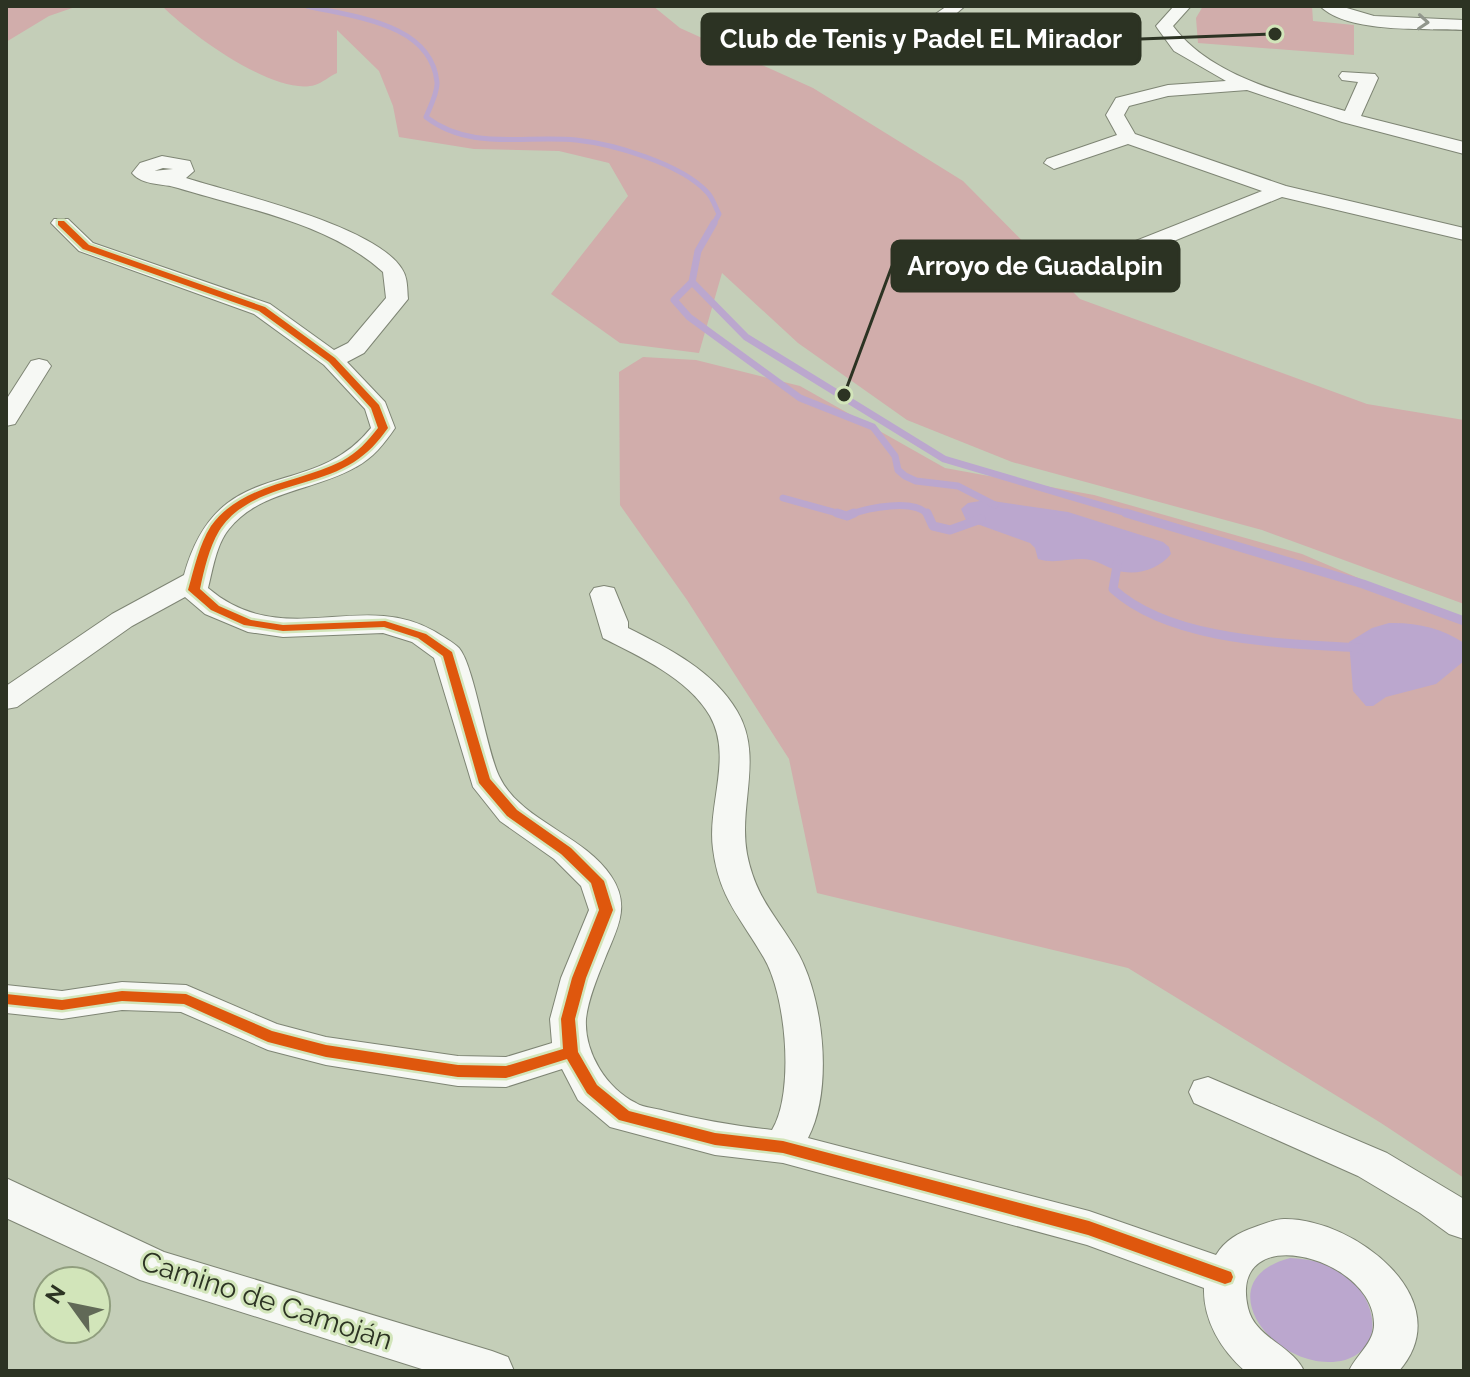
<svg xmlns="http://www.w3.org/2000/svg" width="1470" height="1377" viewBox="0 0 1470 1377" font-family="Raleway,sans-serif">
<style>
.green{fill:#d1adab}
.water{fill:#bba7ce}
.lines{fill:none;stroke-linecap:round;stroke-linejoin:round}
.stream-far2{stroke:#bba7ce;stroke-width:5}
.stream-far1{stroke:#bba7ce;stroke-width:7}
.stream{stroke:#bba7ce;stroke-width:9}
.street-casing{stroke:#7e8574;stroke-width:2}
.street{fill:#f6f8f4;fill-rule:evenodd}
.cycleway-casing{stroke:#d2e5ba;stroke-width:5}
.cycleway{fill:#df570d;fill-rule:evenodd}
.oneway{stroke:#91968c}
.labels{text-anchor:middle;stroke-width:6;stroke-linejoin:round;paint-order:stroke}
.near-street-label{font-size:28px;fill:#2c3323;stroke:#d2e5ba}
.leader{fill:none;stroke:#2c3323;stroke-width:3}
.callout-dot{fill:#2c3323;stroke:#d2e5ba;stroke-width:3}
.callout{fill:#2c3323;stroke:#2c3323;stroke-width:3}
.callout-label{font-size:26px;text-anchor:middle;font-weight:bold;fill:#fff}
</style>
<rect width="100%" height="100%" fill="#c4ceb8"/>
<path class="green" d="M 6,6 L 78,6 L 49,16 L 6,42 Z
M 162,6 L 653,6 L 680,28 L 813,88 L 963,181 L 1080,299 L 1367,404 L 1464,420 L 1464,604 L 1262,530 L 1012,462 L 907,420 L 798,343 L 722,273 L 699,353 L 620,343 L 551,294 L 628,196 L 609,163 L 559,151 L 474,149 L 399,137 L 393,106 L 379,71 L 337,30 L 337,73 C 330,76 322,83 315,85 C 275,97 189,33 162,6 Z
M 1203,6 L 1312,6 L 1313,21 L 1354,25 L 1354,55 L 1198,43 L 1196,18 Z
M 643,357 L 696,360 L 800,386 L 945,468 L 1094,495 L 1302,554 L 1464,623 L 1464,1178 L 1381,1123 L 1128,968 L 817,893 L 789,759 L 687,600 L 620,505 L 619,372 Z"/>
<path class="water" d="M 986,500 L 1068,512 L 1163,542 L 1169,547 L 1171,554 C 1157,571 1133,577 1113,569 C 1102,565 1095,559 1082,559 C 1067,559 1053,564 1038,559 L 1035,548 L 1030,543 L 966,520 L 961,509 L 968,503 Z
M 1389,623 C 1415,622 1442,628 1464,643 L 1464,661 L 1436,684 L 1386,697 L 1373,706 L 1366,706 L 1353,691 L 1349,642 L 1372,628 Z
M 1290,1258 C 1309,1259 1327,1262 1343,1273 C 1373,1293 1390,1346 1345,1360 C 1278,1377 1202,1281 1290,1258 Z"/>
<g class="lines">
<path class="stream-far2" d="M 307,6 C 353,17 431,23 437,82 C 438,92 430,107 426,117 C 470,151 524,135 576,140 C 614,144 681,164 707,192 C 713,198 715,207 719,214 L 713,225"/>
<path class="stream-far1" d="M 714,223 L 698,251 L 692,282 L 746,337 L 944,459 L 1133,515
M 692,282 L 674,300 L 689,317 L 800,398 L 873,427 L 895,456 L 898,470 L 905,476 L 916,481 L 958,486 L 995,505
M 783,498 L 844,515
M 849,515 C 867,508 915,498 928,515"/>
<path class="stream" d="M 837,513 L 847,516 L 854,513
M 927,513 L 933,526 L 950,530 L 981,519
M 1126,513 L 1363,584 L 1464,621
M 1118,560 L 1113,589 C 1171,642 1285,643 1360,648"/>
<defs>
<path id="street" d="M 947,6 L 965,6 L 936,31 L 988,52 L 990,56 L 988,60 L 976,60 L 922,37 L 919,27 L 921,24 Z
M 1174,6 L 1191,6 L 1173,26 C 1211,77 1287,94 1345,111 L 1358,82 L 1342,80 L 1339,76 L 1342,72 L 1375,74 L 1378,78 L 1361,116 L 1464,142 L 1464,154 L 1342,122 L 1247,90 L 1168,96 L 1129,106 L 1124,115 L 1135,134 L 1286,186 L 1464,228 L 1464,240 L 1282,197 L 1068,284 L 1052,284 L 1049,279 L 1052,274 L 1262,191 L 1128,144 L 1054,169 L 1044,163 L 1047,159 L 1117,135 L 1106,115 L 1116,98 L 1168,85 L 1226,81 L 1174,51 L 1158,29 L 1156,26 Z
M 1320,6 L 1340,6 L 1374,16 L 1464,20 L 1464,30 C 1426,28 1348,34 1320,6 Z
M 162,156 L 190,161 L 194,171 L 186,178 C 236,194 375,225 402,269 C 408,278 407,289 408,299 L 364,353 L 347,362 L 385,402 L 395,428 C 384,444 373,458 356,467 C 315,491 260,490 229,529 C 216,545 213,569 208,588 C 283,652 360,589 434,631 C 442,636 453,642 459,648 C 474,665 486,749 499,776 C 520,821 583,834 611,876 C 632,907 616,930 604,961 C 597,978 588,1000 586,1019 C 584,1052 606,1088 636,1103 C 644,1108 656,1108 665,1111 C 701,1120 736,1126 772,1130 C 795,1092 786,995 764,958 C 741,918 719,898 713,849 C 707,805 733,757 710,716 C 688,678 640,657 603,638 L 590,594 L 594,588 L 604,586 L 614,588 L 628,622 L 628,628 C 668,648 714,671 737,711 C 764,756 738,805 747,854 C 756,900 778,917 799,955 C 824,1002 833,1090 808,1138 L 1089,1211 L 1216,1255 C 1225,1240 1238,1233 1255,1227 C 1264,1224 1275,1219 1284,1219 C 1354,1218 1461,1300 1399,1371 L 1349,1371 C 1356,1355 1375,1342 1374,1323 C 1373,1257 1227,1218 1248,1308 C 1255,1338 1292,1345 1304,1371 L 1245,1371 C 1221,1350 1203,1320 1204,1288 L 1087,1245 L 783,1163 L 715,1155 L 610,1127 L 578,1100 L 562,1069 L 506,1087 L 458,1086 L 326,1065 L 268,1050 L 181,1012 L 122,1010 L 62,1019 L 6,1013 L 6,985 L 62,991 L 122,982 L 186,985 L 277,1024 L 326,1037 L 458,1056 L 506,1057 L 552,1043 L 550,1019 L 561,978 L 589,910 L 581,886 L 554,859 L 500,821 L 473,787 L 434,658 L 412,642 L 383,633 L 283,637 L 248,632 L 205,614 L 185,597 L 132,626 L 17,707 L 6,709 L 6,686 L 112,614 L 184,575 C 219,450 310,504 371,428 L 365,409 L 324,365 L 254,314 L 79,251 L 51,223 L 54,219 L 68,219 L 93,243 L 270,304 L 334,350 L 348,343 L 386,298 L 383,272 C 329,223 246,209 178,188 C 163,183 143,186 132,173 L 140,163 ZM 163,168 L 173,169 L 153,171 L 154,171 Z
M 39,359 L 47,361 L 51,366 L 15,424 L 6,426 L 6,400 L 31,361 Z
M 1208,1077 L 1387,1153 L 1464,1199 L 1464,1239 L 1449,1234 L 1420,1213 L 1358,1176 L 1194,1103 L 1189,1092 L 1194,1081 Z
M 6,1178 L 164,1252 L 492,1351 L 508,1357 L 514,1371 L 428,1371 L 140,1280 L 6,1218 Z"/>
</defs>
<use href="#street" class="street-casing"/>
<use href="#street" class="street"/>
<defs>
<path id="cycleway" d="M 58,221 L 64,221 L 89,245 L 265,307 L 335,358 L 379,405 L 388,428 C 378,442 368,453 354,462 C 312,489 248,485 219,531 C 209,548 204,570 200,589 L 219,606 L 251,620 L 283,625 L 385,621 L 426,634 L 452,652 L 490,779 L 517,810 L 571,848 L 604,881 L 613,910 L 586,978 L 575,1019 L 578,1052 L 597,1085 L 629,1111 L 715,1133 L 783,1141 L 1089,1221 L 1231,1272 L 1233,1277 L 1231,1282 L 1225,1284 L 1088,1235 L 783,1153 L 715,1145 L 619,1120 L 587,1093 L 567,1059 L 506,1078 L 458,1077 L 326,1057 L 268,1042 L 184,1004 L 122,1001 L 62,1010 L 6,1004 L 6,994 L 62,1000 L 122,991 L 186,994 L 272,1031 L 326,1045 L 458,1065 L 506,1066 L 563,1049 L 561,1019 L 572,978 L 599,910 L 591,883 L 561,854 L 507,816 L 479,783 L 443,656 L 418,638 L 384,627 L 283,631 L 244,625 L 211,610 L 188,590 C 194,569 199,545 211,526 C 241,484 299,483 342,461 C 357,453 368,441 378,428 L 371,408 L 329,362 L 259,311 L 83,249 L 58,225 Z"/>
</defs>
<use href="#cycleway" class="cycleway-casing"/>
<use href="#cycleway" class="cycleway"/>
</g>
<defs><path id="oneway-chevron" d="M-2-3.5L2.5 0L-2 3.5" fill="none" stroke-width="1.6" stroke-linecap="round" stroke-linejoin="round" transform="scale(2)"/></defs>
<use class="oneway" href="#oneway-chevron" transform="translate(1423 22) rotate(4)"/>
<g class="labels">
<g class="near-street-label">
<text transform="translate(267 1300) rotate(18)" y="10">Camino de Camoján</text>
</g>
</g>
<path class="leader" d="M1275 34L1140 39M844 395L892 266"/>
<g class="callout-dot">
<circle cx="1275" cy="34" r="8"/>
<circle cx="844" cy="395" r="8"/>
</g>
<g class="callout">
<rect x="702" y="14" width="438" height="50" rx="8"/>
<rect x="892" y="241" width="287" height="50" rx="8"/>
</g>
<g class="callout-label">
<text x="921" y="48">Club de Tenis y Padel EL Mirador</text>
<text x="1035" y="275">Arroyo de Guadalpin</text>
</g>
<rect width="1470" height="1377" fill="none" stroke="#2c3323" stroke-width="16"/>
<g transform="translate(72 1305) rotate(303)"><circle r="38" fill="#d2e5ba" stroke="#909e7e" stroke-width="2"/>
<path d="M0-6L14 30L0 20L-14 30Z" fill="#616957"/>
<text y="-12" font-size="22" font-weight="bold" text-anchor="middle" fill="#2c3323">N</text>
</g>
</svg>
